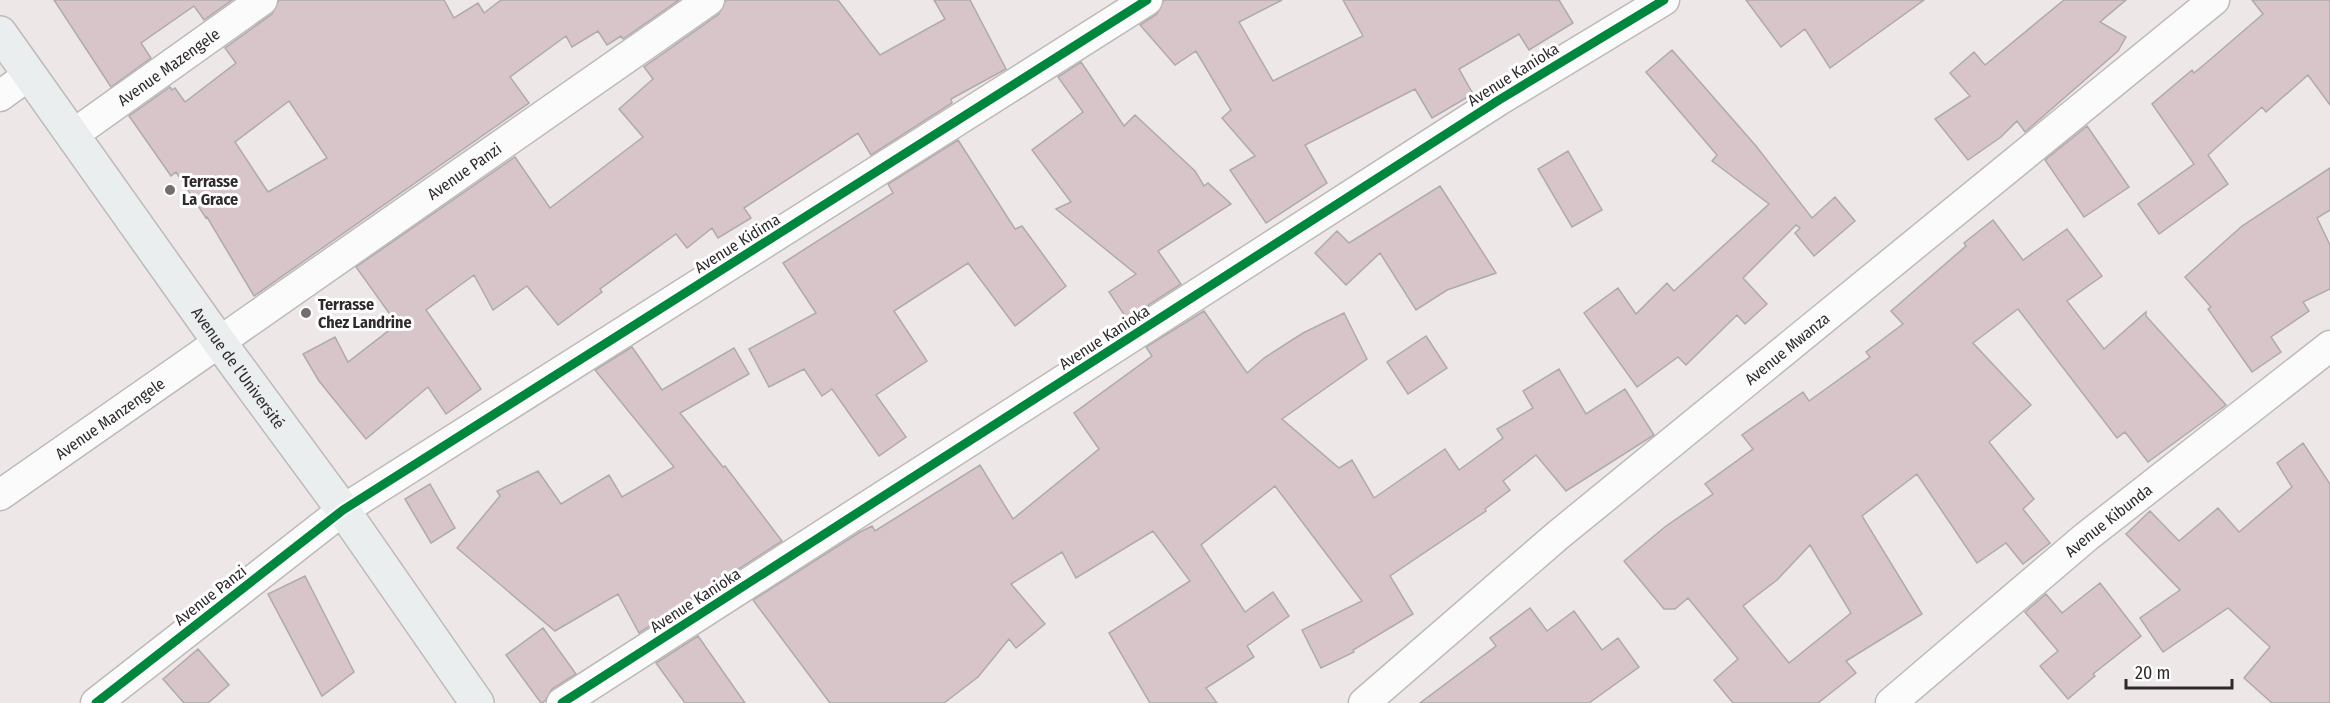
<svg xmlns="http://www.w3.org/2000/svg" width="2330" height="703" viewBox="0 0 2330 703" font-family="'Fira Sans Condensed',sans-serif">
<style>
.building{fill:#d8c5c9;stroke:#afaaab;stroke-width:1.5;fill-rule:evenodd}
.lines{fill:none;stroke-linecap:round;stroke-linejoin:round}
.minor-casing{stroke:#bebaba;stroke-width:33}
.secondary-casing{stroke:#bebaba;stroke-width:36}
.minor{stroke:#fcfbfc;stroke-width:30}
.secondary{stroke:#ebeeef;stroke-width:33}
.cycleway-casing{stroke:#fff;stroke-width:13}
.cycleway{stroke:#00873e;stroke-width:9}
.poi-dot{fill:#726d6e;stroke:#fff;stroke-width:2}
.labels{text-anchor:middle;stroke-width:6;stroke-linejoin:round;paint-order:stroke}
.street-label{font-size:16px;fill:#2f2b2c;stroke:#fff}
.poi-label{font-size:16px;font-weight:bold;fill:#2f2b2c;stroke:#fff;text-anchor:start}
</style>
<rect width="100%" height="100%" fill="#ede7e8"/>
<path class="building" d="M 54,0 L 232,0 L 204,20 L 194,6 L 141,43 L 151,58 L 111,87 Z
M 279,0 L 444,0 L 454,18 L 478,3 L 484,13 L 501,0 L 679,0 L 623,39 L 621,36 L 607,45 L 598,31 L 572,47 L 566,36 L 510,77 L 529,103 L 254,296 L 207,217 L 206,218 L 176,172 L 171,176 L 129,116 L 170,87 L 172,90 L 175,88 L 185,102 L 236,63 L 225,48 L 272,14 ZM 289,101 L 327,158 L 268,192 L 235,142 Z
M 726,0 L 838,0 L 880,55 L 945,19 L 934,0 L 970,0 L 1006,69 L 951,99 L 952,103 L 871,155 L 858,133 L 744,208 L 751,218 L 718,238 L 712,228 L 687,248 L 676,234 L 600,289 L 602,292 L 558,325 L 527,286 L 493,310 L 474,275 L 426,310 L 481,389 L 446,414 L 428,387 L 366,439 L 319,381 L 303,354 L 335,337 L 348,362 L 397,324 L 356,267 L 515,157 L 550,208 L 643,137 L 619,109 L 653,79 L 644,67 L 719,14 Z
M 1164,0 L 1282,0 L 1239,22 L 1273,81 L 1363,36 L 1343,0 L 1559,0 L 1573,23 L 1529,50 L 1519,34 L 1459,69 L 1473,94 L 1432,118 L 1415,89 L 1305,145 L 1327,183 L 1266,223 L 1230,170 L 1255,156 L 1222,118 L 1231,110 L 1196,51 L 1175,65 L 1140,25 L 1157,14 Z
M 1746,0 L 1924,0 L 1830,68 L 1805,29 L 1781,47 Z
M 2064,0 L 2126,0 L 2100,22 L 2126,37 L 2118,51 L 2025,132 L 2017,121 L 2001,137 L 1968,160 L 1935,119 L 1970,96 L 1950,73 L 1974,52 L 1985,65 Z
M 2252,0 L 2330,0 L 2330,105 L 2308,75 L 2266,112 L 2262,107 L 2208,155 L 2228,184 L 2159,234 L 2138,204 L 2194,164 L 2152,104 L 2192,70 L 2194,73 L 2212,58 L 2263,14 Z
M 1672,50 L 1756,146 L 1812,218 L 1835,197 L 1855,221 L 1814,256 L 1795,233 L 1800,228 L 1796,225 L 1743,278 L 1767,304 L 1745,324 L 1737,315 L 1686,365 L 1678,357 L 1637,387 L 1584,313 L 1618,288 L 1636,314 L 1667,283 L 1674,291 L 1769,204 L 1712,161 L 1717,155 L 1646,72 Z
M 1081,62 L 1124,126 L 1135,115 L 1195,171 L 1204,186 L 1208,183 L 1231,204 L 1158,251 L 1181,284 L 1127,319 L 1109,292 L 1136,274 L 1056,209 L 1071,202 L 1032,150 L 1083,112 L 1058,77 Z
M 2087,126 L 2129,187 L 2084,217 L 2045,160 Z
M 958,140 L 1015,229 L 1022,226 L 1066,286 L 1015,326 L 968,263 L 894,311 L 927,361 L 876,395 L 906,437 L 879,456 L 832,389 L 822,396 L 804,369 L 769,387 L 749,349 L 816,313 L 783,263 L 893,193 L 888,184 Z
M 1568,151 L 1602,210 L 1572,227 L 1538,169 Z
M 2330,168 L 2330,210 L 2317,218 L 2330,245 L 2330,289 L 2303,302 L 2309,311 L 2271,337 L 2281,352 L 2252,372 L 2208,309 L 2211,307 L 2185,277 L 2242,226 Z
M 1440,186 L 1496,273 L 1447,290 L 1416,310 L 1380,253 L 1346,285 L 1315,253 L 1337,231 L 1349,243 Z
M 1993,220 L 2023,260 L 2067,229 L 2102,276 L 2067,301 L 2104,349 L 2146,312 L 2146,316 L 2226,405 L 2148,462 L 2125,432 L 2117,438 L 2018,309 L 1973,343 L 2031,405 L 1989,442 L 2034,499 L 2023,509 L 2050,543 L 2023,564 L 2006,543 L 1977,563 L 1917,474 L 1862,516 L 1922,614 L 1846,661 L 1856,673 L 1818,703 L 1733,703 L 1714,680 L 1738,659 L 1688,598 L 1675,609 L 1664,609 L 1624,561 L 1666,526 L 1713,494 L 1705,484 L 1753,449 L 1742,435 L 1803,392 L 1809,401 L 1870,357 L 1866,352 L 1903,324 L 1891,311 L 1966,246 L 1964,243 ZM 1810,545 L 1851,613 L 1789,663 L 1743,606 L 1777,580 Z
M 1204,311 L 1247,373 L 1264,358 L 1303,333 L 1344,313 L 1367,359 L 1282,419 L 1339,468 L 1352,460 L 1374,498 L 1445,449 L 1459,470 L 1503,438 L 1497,429 L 1533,408 L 1523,391 L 1559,369 L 1586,414 L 1625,389 L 1654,435 L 1566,491 L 1536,455 L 1503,481 L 1510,490 L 1485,509 L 1486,511 L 1390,576 L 1413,614 L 1353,650 L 1354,652 L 1321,668 L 1302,630 L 1362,601 L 1275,486 L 1201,545 L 1245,612 L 1273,592 L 1289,616 L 1247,646 L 1254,657 L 1206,688 L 1217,703 L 1150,703 L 1109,633 L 1190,581 L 1153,531 L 1076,578 L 1062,552 L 1011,584 L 1045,624 L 1016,648 L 1009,639 L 978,677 L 944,703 L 830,703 L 753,600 L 860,532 L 872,526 L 875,531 L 980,465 L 1013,519 L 1099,449 L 1074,413 L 1152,356 L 1146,347 Z
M 1426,336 L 1447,368 L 1408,394 L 1387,362 Z
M 632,347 L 662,390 L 734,348 L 749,374 L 680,413 L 723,467 L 725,466 L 782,541 L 639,633 L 618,594 L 555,631 L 457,548 L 500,496 L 497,491 L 538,471 L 561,504 L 609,475 L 622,497 L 674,467 L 595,370 Z
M 2303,443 L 2330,484 L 2330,703 L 2272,703 L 2244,678 L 2270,647 L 2228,608 L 2163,652 L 2140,618 L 2180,590 L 2126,534 L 2150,511 L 2179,541 L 2218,508 L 2239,532 L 2292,487 L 2277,463 Z
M 430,484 L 455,528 L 431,543 L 405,499 Z
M 305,576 L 354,672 L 322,696 L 268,594 Z
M 2100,583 L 2141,636 L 2093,674 L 2095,676 L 2068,699 L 2040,666 L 2058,651 L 2025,612 L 2046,594 L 2062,613 Z
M 1530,608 L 1547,631 L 1574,611 L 1602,650 L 1618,638 L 1639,667 L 1589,703 L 1420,703 L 1496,646 L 1490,638 Z
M 543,628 L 576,674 L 552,689 L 545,701 L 541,703 L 506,655 Z
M 698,636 L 745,703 L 685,703 L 656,663 Z
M 198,649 L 229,685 L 208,703 L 184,703 L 163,679 Z"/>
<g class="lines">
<defs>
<g id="minor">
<path d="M 0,96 L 30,74"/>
<path id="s1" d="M 74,134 L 262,0"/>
<path id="s2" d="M 0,495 L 709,0"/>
<path d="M 96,703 L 343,510 L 1147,0"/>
<path d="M 562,703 L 1499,100 L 1664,0"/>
<path id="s3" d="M 1364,703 L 1557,536 L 2214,0"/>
<path id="s4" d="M 1891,703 L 2086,537 L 2330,346"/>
</g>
<g id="secondary">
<path id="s5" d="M 0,33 L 220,343 L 343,510 L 477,703"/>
</g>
</defs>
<use href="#minor" class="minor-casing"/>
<use href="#secondary" class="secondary-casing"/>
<use href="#minor" class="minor"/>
<use href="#secondary" class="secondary"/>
<defs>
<path id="cycleway" d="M 96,703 L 343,510 L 1147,0
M 562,703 L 1499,100 L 1664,0"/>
</defs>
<use href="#cycleway" class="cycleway-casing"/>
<use href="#cycleway" class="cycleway"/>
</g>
<g class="poi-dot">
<circle cx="170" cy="190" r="6"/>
<circle cx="306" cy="313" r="6"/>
</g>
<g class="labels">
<g class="street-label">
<text dy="6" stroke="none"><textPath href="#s1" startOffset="116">Avenue Mazengele</textPath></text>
<text transform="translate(1513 74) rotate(-32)" y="6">Avenue Kanioka</text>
<text dy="6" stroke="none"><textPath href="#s2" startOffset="566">Avenue Panzi</textPath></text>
<text transform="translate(737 243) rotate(-32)" y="6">Avenue Kidima</text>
<text transform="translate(1104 337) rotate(-33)" y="6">Avenue Kanioka</text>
<text dy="6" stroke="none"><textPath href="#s3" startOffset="552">Avenue Mwanza</textPath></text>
<text dy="6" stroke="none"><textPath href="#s5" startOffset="411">Avenue de l’Université</textPath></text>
<text dy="6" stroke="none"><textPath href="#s2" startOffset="134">Avenue Manzengele</textPath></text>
<text dy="6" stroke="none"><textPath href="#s4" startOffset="284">Avenue Kibunda</textPath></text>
<text transform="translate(210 595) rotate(-38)" y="6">Avenue Panzi</text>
<text transform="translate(695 600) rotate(-33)" y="6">Avenue Kanioka</text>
</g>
<g class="poi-label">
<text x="182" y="187">Terrasse<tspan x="182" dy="18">La Grace</tspan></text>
<text x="318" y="310">Terrasse<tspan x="318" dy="18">Chez Landrine</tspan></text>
</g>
</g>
<path d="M2126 679v9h106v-9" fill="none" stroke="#2f2b2c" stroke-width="3"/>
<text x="2135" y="679" font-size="18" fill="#2f2b2c" stroke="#ffffff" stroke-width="4.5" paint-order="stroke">20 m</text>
</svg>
